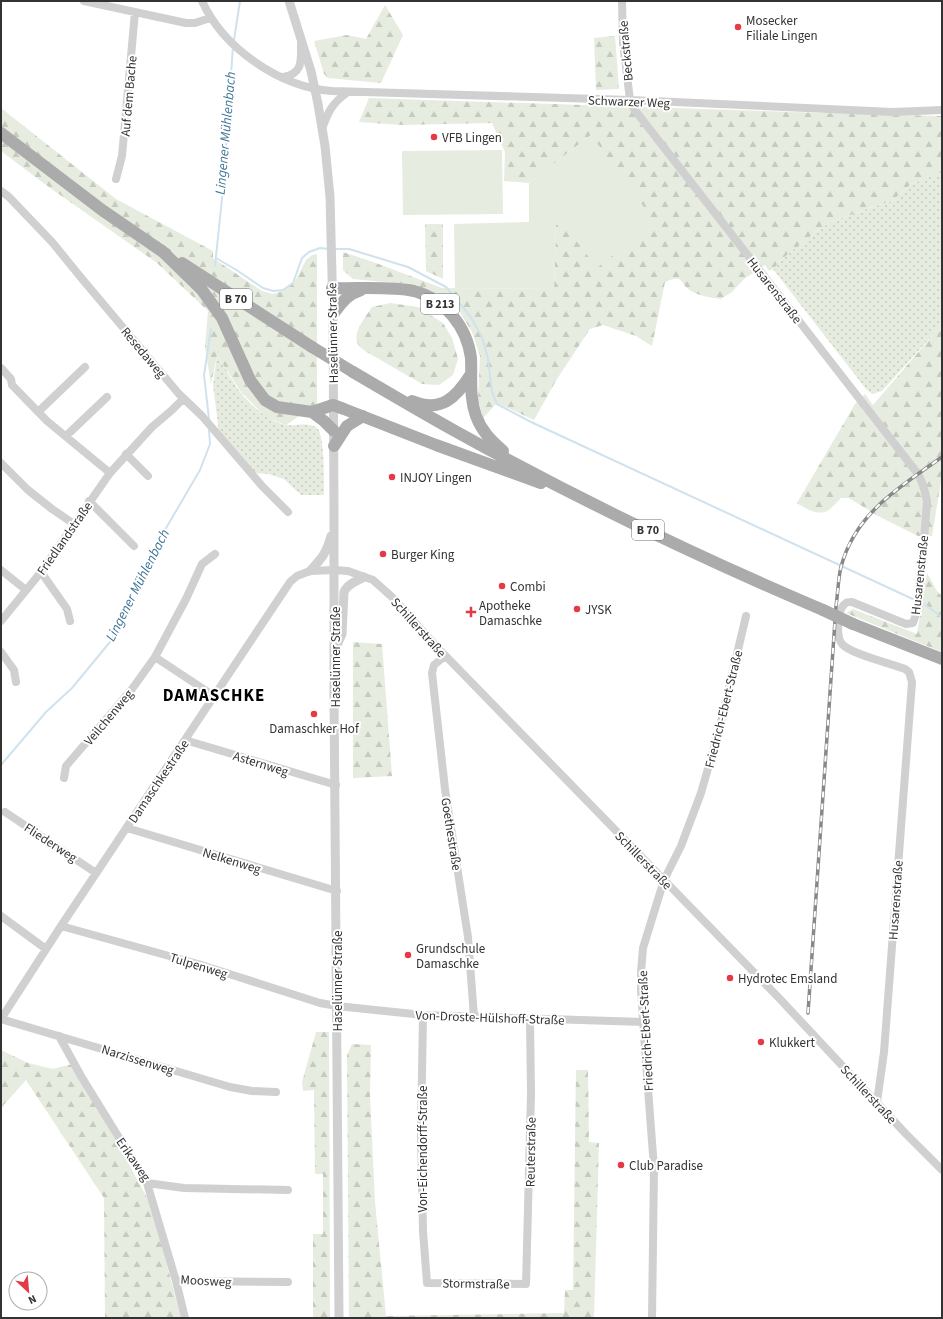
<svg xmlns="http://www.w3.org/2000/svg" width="943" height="1319" viewBox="0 0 943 1319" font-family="'Source Sans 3',sans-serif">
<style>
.grass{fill:url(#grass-dots)}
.forest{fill:url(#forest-firs)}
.pitch{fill:#e6ecdf}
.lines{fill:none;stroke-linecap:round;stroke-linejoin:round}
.stream{stroke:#cfe2ee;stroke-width:2}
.minor{stroke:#d0d0d0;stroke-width:8}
.tertiary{stroke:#d0d0d0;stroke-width:9}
.primary{stroke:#ababab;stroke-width:12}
.rail-casing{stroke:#888;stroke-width:3.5}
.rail{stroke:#fff;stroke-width:2;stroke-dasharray:6;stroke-linecap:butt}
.primary-bridge{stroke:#ababab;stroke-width:12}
.poi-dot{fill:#e63946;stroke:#fff;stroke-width:1.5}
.labels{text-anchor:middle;stroke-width:4;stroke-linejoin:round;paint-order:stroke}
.shield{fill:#fff;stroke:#707070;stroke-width:1}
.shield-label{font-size:12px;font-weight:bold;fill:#333}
.poi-label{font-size:13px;fill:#333;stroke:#fff;text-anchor:start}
.street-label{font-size:13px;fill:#333;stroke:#fff}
.water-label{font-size:14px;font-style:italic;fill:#3f7597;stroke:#fff}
.district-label{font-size:17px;font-weight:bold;letter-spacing:1px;fill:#000;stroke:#fff}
</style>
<defs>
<pattern id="grass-dots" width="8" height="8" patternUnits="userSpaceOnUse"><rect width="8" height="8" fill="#e6ecdf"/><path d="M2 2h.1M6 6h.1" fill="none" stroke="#c6cbc0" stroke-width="1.8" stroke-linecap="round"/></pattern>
<pattern id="forest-firs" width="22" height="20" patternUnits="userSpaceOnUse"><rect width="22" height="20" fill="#e6ecdf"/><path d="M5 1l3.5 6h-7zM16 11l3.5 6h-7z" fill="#c6cbc0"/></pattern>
</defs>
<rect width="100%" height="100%" fill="#fff"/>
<path class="grass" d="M 942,172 L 942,323 L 939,328 L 882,391 L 872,394 L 866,389 L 773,269 L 782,259 L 818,230 L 829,223 L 866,209 L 892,201 L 911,184 Z
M 217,355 C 225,367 232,381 240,392 C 250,405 271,423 287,425 C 296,426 310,422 317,428 C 325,435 324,483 324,495 L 301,495 L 284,479 L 268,474 L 254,473 L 219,432 L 213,385 Z"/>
<path class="forest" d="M 385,5 L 403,35 L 381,83 L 328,78 L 324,74 L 314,41 L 347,35 L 366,39 Z
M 615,36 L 619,89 L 596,90 L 594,38 Z
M 369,98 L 822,113 L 942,116 L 942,172 L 911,184 L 892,201 L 866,209 L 829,223 L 818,230 L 782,259 L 773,269 L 769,271 L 765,265 L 744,279 L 732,292 L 721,299 C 711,298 700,296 691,291 C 678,283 685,273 665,282 L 652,346 L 636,336 L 603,325 L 590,329 L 557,379 L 534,420 L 497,403 L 483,418 L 478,400 L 480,356 L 472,332 L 458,309 L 441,295 L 416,285 L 353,279 L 343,270 L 343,252 L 376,263 L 442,288 L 554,289 L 556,225 L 561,221 L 591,135 L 529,183 L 504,181 L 505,152 L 492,123 L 401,125 L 359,122 Z
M 1,108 L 116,199 L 213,251 L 213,258 L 262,291 L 273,294 L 282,291 L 294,283 L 306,260 L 312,255 L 317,254 L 317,404 L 286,425 L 266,417 L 241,392 L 217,355 L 211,384 L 205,347 L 208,311 L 157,263 L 46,185 L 1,151 Z
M 425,224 L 443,224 L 443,279 L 426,271 Z
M 390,303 L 418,307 L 443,323 L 452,338 L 458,359 L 453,375 L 439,385 L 422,384 L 365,351 C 363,349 359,347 358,344 C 352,332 366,317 372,307 Z
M 942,323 L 942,476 L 932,536 L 918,536 L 878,516 L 849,498 L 841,498 C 837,502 832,508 827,511 C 817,516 805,508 797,503 L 855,404 L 865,394 L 873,405 L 939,328 Z
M 927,573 L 937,591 L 942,596 L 942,652 L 846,613 L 853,609 L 917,634 Z
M 353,642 L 382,644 L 392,776 L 353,778 Z
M 316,1032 L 329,1032 L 330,1318 L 313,1318 L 313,1234 L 323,1234 L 323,1174 L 315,1174 L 314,1090 L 303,1091 L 302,1082 Z
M 352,1044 L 371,1045 L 370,1095 L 375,1202 L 386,1316 L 564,1313 L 565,1290 L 573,1290 L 576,1070 L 588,1070 L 589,1142 L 599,1143 L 594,1318 L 349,1318 L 347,1055 Z
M 1,1050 L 28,1063 L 53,1069 L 72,1064 L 97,1105 L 151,1205 L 181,1318 L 105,1318 L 104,1198 L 26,1080 L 1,1108 Z"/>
<path class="pitch" d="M 591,135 L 655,222 L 597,268 L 561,221 L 556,225 L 554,289 L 455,288 L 454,224 L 529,222 L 529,183 Z
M 502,150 L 503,214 L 403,215 L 402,151 Z"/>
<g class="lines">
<path class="stream" d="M 234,40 L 240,1
M 335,249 L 349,249 L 408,267 L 446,287 L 470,316 L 482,337 L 488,359 L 492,392 L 497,404 L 531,422 L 917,601
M 216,258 L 238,271 L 263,288 L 273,291 L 283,290 L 293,283 L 302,258 L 309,252 L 320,248 L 329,249
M 215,266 L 223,189 L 233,46
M 209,419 L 204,375 L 211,329
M 921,602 L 938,614 L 942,618
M 1,765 L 46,712 L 72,688 L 110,642 L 148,559 L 200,470 L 210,444 L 209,430"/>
<path class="minor" d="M 84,1 L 186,23 L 195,23 L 210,18
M 202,1 C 224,49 280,87 332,91 L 630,100 L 893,112 L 942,110
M 622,1 L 623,43 L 630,100 L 634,109 L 918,474 C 923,483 925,491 927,501 L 919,606 L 913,623 L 906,624 L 852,602 C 850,602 847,602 846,603 C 837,608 836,637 842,644 C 850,654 890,663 905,669 L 909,672 L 912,682 L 884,1052 L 877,1102
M 283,77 C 303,74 301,61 301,44
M 322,129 C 328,112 332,103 348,92
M 116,179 L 122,156 L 135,12
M 1,191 L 9,197 L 52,242 L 83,280 L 179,394 L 202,416 L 263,487 L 288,512
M 1,368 L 11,379 L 12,385 L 47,421 L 110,473
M 38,412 L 85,367
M 66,436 L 107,397
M 126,454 L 148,476
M 1,463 L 28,490 L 52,509 L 74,524
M 89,501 L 134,546
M 1,570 L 26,590
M 41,572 L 67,609 L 70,621
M 1,621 L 41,572 L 110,473 L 152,427 L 172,410 L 183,399
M 1,652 L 14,670 L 16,682
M 445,656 L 434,665 L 432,673 L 445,789 L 468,937 L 474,1017
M 155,657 L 214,696
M 185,740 L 336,785
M 64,778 L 66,766 L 132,689 L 155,657 L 186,599 L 202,564 L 215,554
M 5,812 L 96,873
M 127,828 L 337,891
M 1,916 L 46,949
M 61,926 L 198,964 L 320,1003 L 337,1006 L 423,1015 L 644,1022
M 423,1015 L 421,1133 L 423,1231 L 427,1283 L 526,1284 L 531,1093 L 530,1019
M 1,1019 L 61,926 L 290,582 L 297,576 L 310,571 L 334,570 L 348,571 L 373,580 L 392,597 L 435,645 L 779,998 L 906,1134 L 942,1170
M 1,1019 L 230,1087 L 252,1091 L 276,1092
M 59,1036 L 81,1076 L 147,1183 L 176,1281 L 185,1318
M 147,1183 L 184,1188 L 288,1190
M 176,1281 L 288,1282
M 652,1318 L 654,1168 L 645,1049 L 641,989 L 641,972 L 643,948 L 664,880 L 681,846 L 701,793 L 719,730 L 746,616"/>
<path class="tertiary" d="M 289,1 L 311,71 L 318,104 L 325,146 L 330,197 L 333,314 L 334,510 L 334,695 L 339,1318
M 310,571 C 322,558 326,554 331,536
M 336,647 L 342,634 L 344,592 C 347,584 357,581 364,577"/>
<path class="primary" d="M 1,133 L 102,210 L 166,254
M 161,250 L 202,290 L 222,318 L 250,380 L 265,400 L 277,407 L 312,412 L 333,405 L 344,409 L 436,445 L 541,483
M 182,263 L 312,347
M 332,288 C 357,289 389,286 414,291 C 445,299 467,327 471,358 C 472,378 469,397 476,416 C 482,432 491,440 503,451
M 333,314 C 342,303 346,295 361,290
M 353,372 C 387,392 421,412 455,431 C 574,497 698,557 823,610
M 412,401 C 441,413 456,398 471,374
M 312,412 L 324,421 L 334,431
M 334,446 L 347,426 L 363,416
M 853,624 L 942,659"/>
<defs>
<path id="rail" d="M 808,1013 L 836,606 C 838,593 838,579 841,567 C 855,513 900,487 942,457"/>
</defs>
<use href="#rail" class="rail-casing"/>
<use href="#rail" class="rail"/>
<path class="primary-bridge" d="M 312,347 L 353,372
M 823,610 L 853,624"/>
</g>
<g class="poi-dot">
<circle cx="738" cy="27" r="4"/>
<circle cx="434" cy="137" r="4"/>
<circle cx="392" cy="477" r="4"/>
<circle cx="383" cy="554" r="4"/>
<circle cx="502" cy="586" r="4"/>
<circle cx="577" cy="609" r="4"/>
<path d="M469 606h4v4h4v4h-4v4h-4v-4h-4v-4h4z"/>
<circle cx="314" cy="714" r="4"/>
<circle cx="408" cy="955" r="4"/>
<circle cx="730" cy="978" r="4"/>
<circle cx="761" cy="1042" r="4"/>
<circle cx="621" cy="1165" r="4"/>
</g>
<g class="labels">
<g class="shield">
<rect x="220" y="289" width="32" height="20" rx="3"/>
<rect x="421" y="294" width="38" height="20" rx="3"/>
<rect x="632" y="520" width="32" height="20" rx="3"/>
</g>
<g class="shield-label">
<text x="236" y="303">B 70</text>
<text x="440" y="308">B 213</text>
<text x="648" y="534">B 70</text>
</g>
<g class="poi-label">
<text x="746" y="25">Mosecker<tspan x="746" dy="15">Filiale Lingen</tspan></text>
<text x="442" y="142">VFB Lingen</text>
<text x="400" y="482">INJOY Lingen</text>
<text x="391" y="559">Burger King</text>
<text x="510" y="591">Combi</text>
<text x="479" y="610">Apotheke<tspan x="479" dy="15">Damaschke</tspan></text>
<text x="585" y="614">JYSK</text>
<text x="314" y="733" text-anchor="middle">Damaschker Hof</text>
<text x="416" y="953">Grundschule<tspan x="416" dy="15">Damaschke</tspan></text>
<text x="738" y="983">Hydrotec Emsland</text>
<text x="769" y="1047">Klukkert</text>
<text x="629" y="1170">Club Paradise</text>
</g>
<g class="street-label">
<text transform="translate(625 51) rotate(-95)" y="5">Beckstraße</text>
<text transform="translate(128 96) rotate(-85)" y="5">Auf dem Bache</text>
<text transform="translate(629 101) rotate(2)" y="5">Schwarzer Weg</text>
<text transform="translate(775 290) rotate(52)" y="5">Husarenstraße</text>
<text transform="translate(332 333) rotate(-91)" y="5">Haselünner Straße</text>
<text transform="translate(144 352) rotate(50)" y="5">Resedaweg</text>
<text transform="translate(64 538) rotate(-55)" y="5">Friedlandstraße</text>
<text transform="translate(919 575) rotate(-84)" y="5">Husarenstraße</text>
<text transform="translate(419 627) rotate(48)" y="5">Schillerstraße</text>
<text transform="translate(335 657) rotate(-90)" y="5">Haselünner Straße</text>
<text transform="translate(723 709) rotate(-76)" y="5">Friedrich-Ebert-Straße</text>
<text transform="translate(108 717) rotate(-50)" y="5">Veilchenweg</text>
<text transform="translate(261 763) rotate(17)" y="5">Asternweg</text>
<text transform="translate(158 781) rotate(-56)" y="5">Damaschkestraße</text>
<text transform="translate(452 834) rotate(81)" y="5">Goethestraße</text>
<text transform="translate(51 842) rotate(33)" y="5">Fliederweg</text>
<text transform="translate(232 860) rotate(17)" y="5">Nelkenweg</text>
<text transform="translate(644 860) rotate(46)" y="5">Schillerstraße</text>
<text transform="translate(895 900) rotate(-86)" y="5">Husarenstraße</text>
<text transform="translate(199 965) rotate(17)" y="5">Tulpenweg</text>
<text transform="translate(337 981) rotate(-90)" y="5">Haselünner Straße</text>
<text transform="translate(490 1017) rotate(2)" y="5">Von-Droste-Hülshoff-Straße</text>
<text transform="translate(645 1031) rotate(-93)" y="5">Friedrich-Ebert-Straße</text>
<text transform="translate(138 1059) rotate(17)" y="5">Narzissenweg</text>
<text transform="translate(869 1094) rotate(47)" y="5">Schillerstraße</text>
<text transform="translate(422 1149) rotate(-90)" y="5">Von-Eichendorff-Straße</text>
<text transform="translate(530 1152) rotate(-89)" y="5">Reuterstraße</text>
<text transform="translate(134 1159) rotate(55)" y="5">Erikaweg</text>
<text transform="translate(206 1280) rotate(3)" y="5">Moosweg</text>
<text transform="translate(476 1283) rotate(1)" y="5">Stormstraße</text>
</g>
<g class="water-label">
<text transform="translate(225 133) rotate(-85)" y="5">Lingener Mühlenbach</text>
<text transform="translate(137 585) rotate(-63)" y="5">Lingener Mühlenbach</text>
</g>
<g class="district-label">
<text x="214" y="701">DAMASCHKE</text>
</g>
</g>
<rect width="943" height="1319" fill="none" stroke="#333333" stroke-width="4"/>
<g transform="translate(28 1291) rotate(154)"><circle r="19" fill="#ffffff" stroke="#adadad"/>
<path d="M0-3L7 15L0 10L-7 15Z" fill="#e63946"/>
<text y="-6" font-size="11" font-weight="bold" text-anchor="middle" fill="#333333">N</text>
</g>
</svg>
